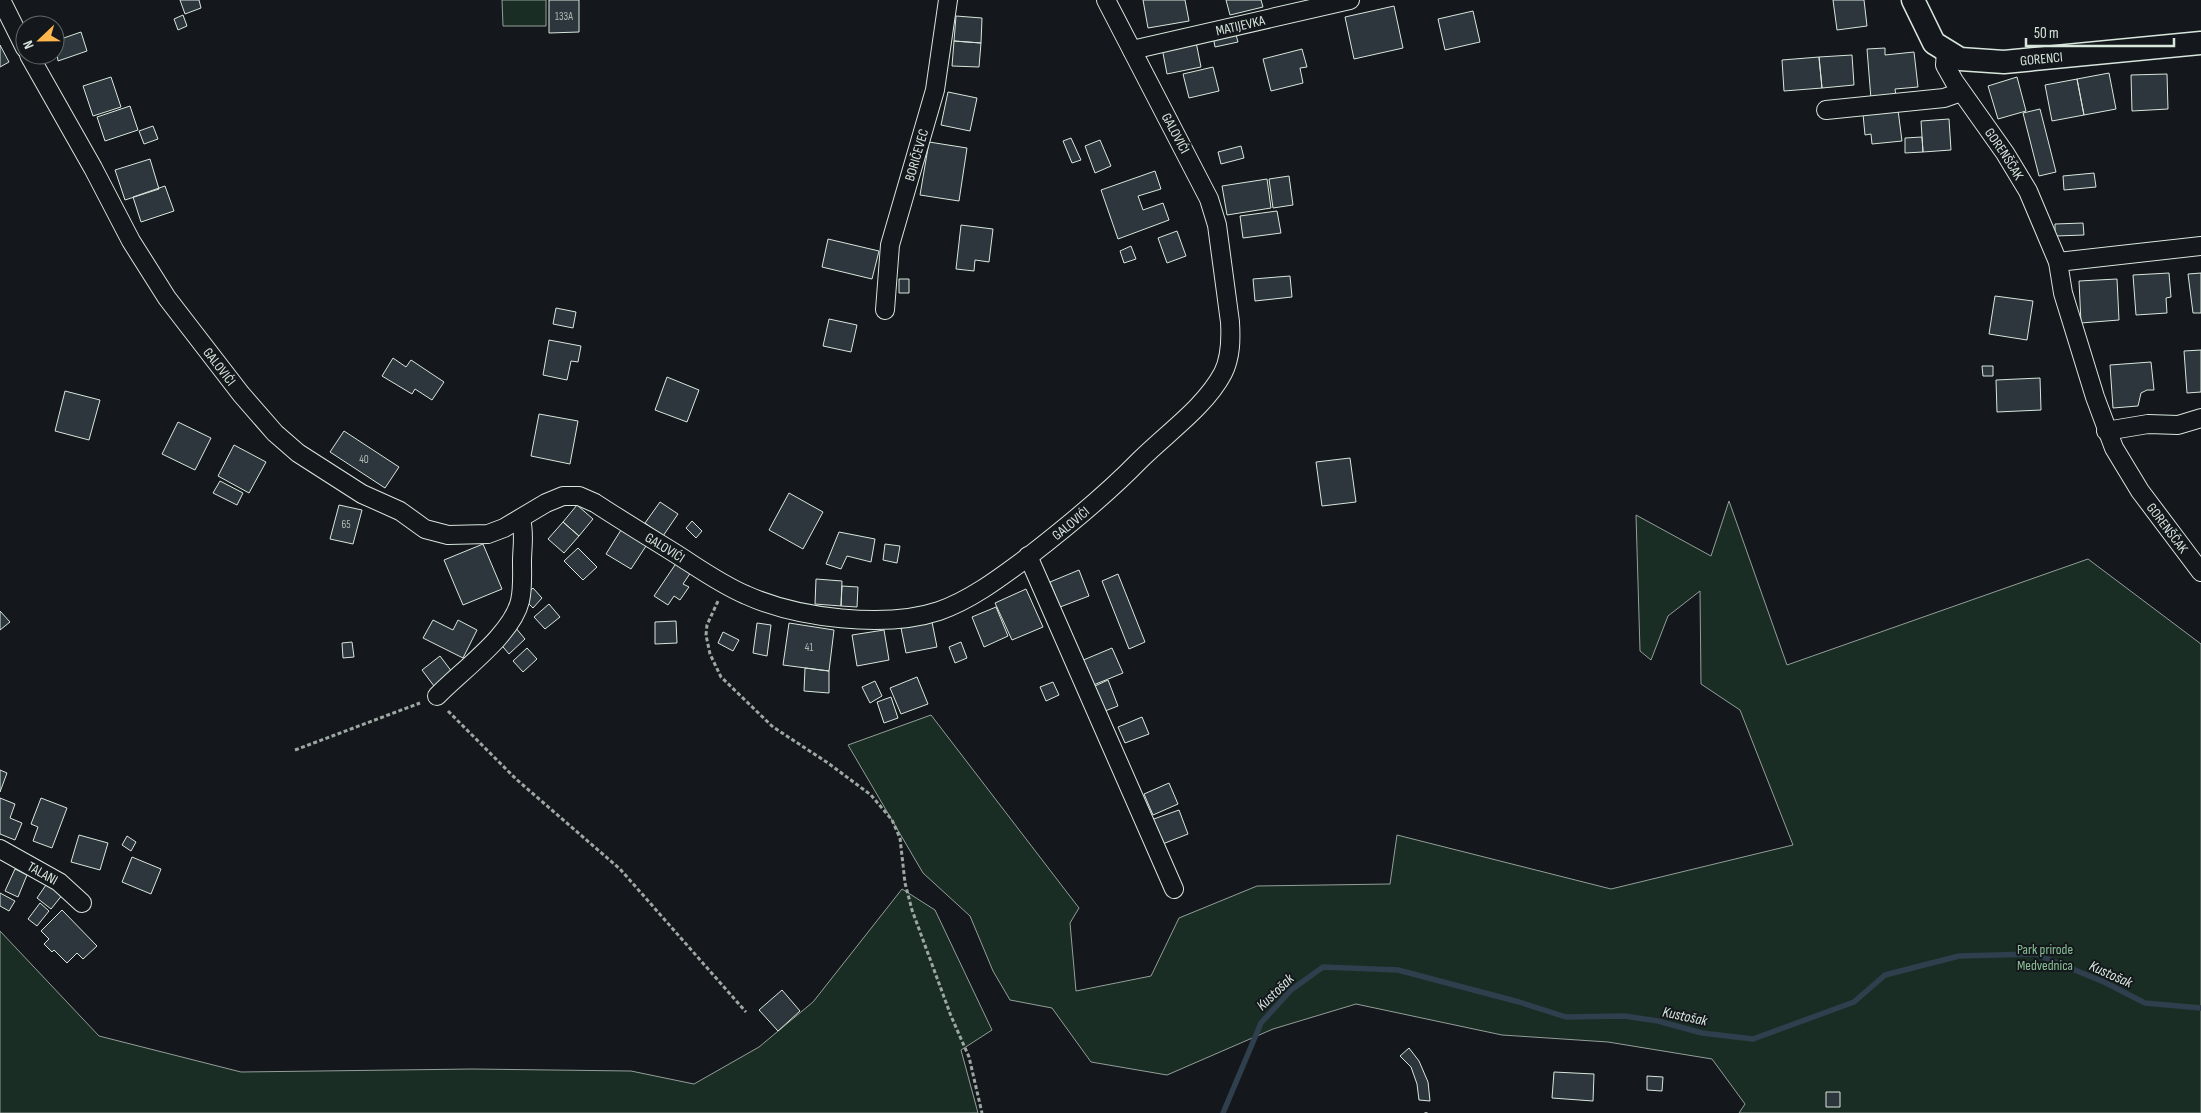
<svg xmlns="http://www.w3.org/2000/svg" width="2201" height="1113" viewBox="0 0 2201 1113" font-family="'Sofia Sans Condensed',sans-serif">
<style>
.green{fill:#1a2d24;stroke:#939e99}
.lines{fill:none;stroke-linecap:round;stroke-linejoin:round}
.stream{stroke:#2f3f4d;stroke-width:5.5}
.building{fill:#2c363c;stroke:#d8e6dc}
.minor-casing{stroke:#d8e6dc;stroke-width:20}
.tertiary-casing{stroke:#d8e6dc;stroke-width:25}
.path{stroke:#9da8a2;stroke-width:3;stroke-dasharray:4 2.5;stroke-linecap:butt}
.minor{stroke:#14181c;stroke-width:18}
.tertiary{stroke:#14181c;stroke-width:22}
.labels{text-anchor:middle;stroke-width:4;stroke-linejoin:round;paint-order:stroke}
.number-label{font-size:11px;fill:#adbab4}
.street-label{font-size:14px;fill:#d8e6dc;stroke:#14181c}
.park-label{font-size:14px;fill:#8ac095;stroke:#14181c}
.water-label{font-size:15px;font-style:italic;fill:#d8e6dc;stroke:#14181c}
</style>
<rect width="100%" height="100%" fill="#14181c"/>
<path class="green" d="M 502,0 L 546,0 L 546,26 L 503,26 Z
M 1729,501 L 1787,665 L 2088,559 L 2201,644 L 2201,1113 L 1739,1113 L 1745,1104 L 1712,1059 L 1608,1042 L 1502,1035 L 1356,1004 L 1273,1029 L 1167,1075 L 1091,1062 L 1052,1008 L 1010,1000 L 993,971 L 970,916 L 923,873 L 848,745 L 931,715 L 1079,908 L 1070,923 L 1076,991 L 1151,976 L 1179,918 L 1257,886 L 1390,884 L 1397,835 L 1611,889 L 1793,845 L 1740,710 L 1701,684 L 1700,591 L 1668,616 L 1651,660 L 1640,651 L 1636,515 L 1711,556 Z
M 902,889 L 935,910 L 992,1030 L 961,1050 L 978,1113 L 0,1113 L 0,931 L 99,1036 L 241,1072 L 472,1069 L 631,1071 L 694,1084 L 759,1047 L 813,1002 Z"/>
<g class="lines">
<path class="stream" d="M 1223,1113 L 1261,1023 L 1291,990 L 1323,967 L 1398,970 L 1519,1002 L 1566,1017 L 1624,1016 L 1658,1021 L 1702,1033 L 1753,1039 L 1854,1002 L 1885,975 L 1959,956 L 2036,954 L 2104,982 L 2145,1003 L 2201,1008"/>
</g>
<path class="building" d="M 180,0 L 199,0 L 201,8 L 185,14 Z
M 549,0 L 579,0 L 579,32 L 549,33 Z
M 1143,0 L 1185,0 L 1189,21 L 1148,28 Z
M 1226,0 L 1261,0 L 1263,7 L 1230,15 Z
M 1833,0 L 1864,0 L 1867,26 L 1837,30 Z
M 1394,6 L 1403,48 L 1354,59 L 1345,17 Z
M 1473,11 L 1480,42 L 1445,50 L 1438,19 Z
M 183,15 L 187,26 L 178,30 L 174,19 Z
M 956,16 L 982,18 L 981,43 L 954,41 Z
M 1235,31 L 1238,42 L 1215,47 L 1213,36 Z
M 81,32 L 87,51 L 58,61 L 55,41 Z
M 954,41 L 981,43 L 979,67 L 952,66 Z
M 1196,42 L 1201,67 L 1167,74 L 1162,48 Z
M 0,45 L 9,62 L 0,67 Z
M 1885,48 L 1885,55 L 1914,52 L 1918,87 L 1895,89 L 1896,96 L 1871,99 L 1867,49 Z
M 1302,49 L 1307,67 L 1300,68 L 1303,83 L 1271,91 L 1263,59 Z
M 1852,55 L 1854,85 L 1822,88 L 1819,57 Z
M 1819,57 L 1822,88 L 1784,91 L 1782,60 Z
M 1213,67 L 1219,91 L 1189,98 L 1183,74 Z
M 2109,73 L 2116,109 L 2084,115 L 2077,79 Z
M 2167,74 L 2168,109 L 2132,111 L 2131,75 Z
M 111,77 L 121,107 L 93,116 L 83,86 Z
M 2017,77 L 2026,111 L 1998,119 L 1988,86 Z
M 2077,79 L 2084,115 L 2052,121 L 2045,85 Z
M 948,92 L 977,98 L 970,131 L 941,125 Z
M 130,106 L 138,130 L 105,141 L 97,117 Z
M 2040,109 L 2056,172 L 2039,176 L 2023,113 Z
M 1898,110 L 1902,141 L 1872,144 L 1871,134 L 1865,135 L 1863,114 Z
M 1949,119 L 1951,150 L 1923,152 L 1921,121 Z
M 153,126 L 158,139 L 144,144 L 139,131 Z
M 1922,137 L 1923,152 L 1905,153 L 1905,138 Z
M 1071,138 L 1081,160 L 1072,163 L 1063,141 Z
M 1100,140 L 1111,166 L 1095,173 L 1085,146 Z
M 929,142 L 967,148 L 959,201 L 920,195 Z
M 1241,146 L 1244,158 L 1221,164 L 1218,152 Z
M 150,159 L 159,189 L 125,200 L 115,170 Z
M 1155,171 L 1161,189 L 1138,196 L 1143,210 L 1163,203 L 1169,220 L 1118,239 L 1101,190 Z
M 2094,173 L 2096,187 L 2064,190 L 2063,176 Z
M 1289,176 L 1293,205 L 1273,208 L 1269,179 Z
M 1267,179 L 1271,208 L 1227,215 L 1222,186 Z
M 165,186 L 174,211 L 141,222 L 133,197 Z
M 1277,211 L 1281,233 L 1243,238 L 1240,216 Z
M 2083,223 L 2084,235 L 2055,236 L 2055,224 Z
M 961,225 L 993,229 L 989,262 L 975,260 L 974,271 L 956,269 Z
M 1177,231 L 1186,256 L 1167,263 L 1158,238 Z
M 828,239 L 879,251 L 872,279 L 822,267 Z
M 1131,246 L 1136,259 L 1124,263 L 1120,251 Z
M 2169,273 L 2171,297 L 2166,298 L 2167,313 L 2136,315 L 2133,275 Z
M 2201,273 L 2201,313 L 2193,313 L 2188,274 Z
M 1290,276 L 1292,297 L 1255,301 L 1253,279 Z
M 899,279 L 909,279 L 909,293 L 899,293 Z
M 2117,279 L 2119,320 L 2081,323 L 2079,281 Z
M 1995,296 L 2033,301 L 2027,340 L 1989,334 Z
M 556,308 L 576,312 L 573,328 L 553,324 Z
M 829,319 L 857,325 L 851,352 L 823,346 Z
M 549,340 L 581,346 L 578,362 L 571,361 L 567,380 L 543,375 Z
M 2201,350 L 2201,392 L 2187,393 L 2184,351 Z
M 393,358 L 406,367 L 411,360 L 444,382 L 432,400 L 415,389 L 412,394 L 382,376 Z
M 2151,362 L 2154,390 L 2147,390 L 2141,393 L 2138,406 L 2113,408 L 2110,365 Z
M 1982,366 L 1993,366 L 1993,376 L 1983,376 Z
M 667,377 L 699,390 L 687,422 L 655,410 Z
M 2040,378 L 2041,410 L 1997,412 L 1996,380 Z
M 65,391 L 100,400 L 89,440 L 55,431 Z
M 539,414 L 578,421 L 570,464 L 531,456 Z
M 178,422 L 211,438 L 195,470 L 162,454 Z
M 344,431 L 399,467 L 385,488 L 330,452 Z
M 234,445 L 266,462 L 249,493 L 218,476 Z
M 1350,458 L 1356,502 L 1322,506 L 1316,462 Z
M 220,481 L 243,493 L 237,505 L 213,493 Z
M 789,493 L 823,512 L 803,549 L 769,530 Z
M 660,502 L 678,514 L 663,536 L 645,523 Z
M 339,505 L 362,510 L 353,544 L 330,539 Z
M 577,505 L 593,519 L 579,536 L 563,522 Z
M 692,521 L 702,531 L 696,538 L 686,528 Z
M 563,522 L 579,536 L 564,553 L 548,539 Z
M 621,530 L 646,546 L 631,569 L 606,554 Z
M 839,532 L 875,539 L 871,562 L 847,556 L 841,569 L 826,564 Z
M 483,544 L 502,589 L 463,605 L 444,560 Z
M 885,544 L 900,546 L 897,563 L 883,560 Z
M 578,548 L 597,567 L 583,580 L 564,561 Z
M 677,562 L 691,572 L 683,584 L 689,587 L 680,600 L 674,596 L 668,605 L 654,596 Z
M 1079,570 L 1089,596 L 1060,607 L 1050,582 Z
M 1118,574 L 1145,642 L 1129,649 L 1102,581 Z
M 816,579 L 842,581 L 841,606 L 815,604 Z
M 842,586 L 858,587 L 857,607 L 841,606 Z
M 533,588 L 542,598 L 533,608 L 523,598 Z
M 1026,589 L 1043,627 L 1012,640 L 995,603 Z
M 549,604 L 560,617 L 545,629 L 534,617 Z
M 996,607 L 1008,636 L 984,647 L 972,617 Z
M 0,611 L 10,622 L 0,630 Z
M 433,620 L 453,630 L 458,620 L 477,630 L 463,658 L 423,638 Z
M 676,621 L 677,643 L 655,644 L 655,622 Z
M 932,622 L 937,647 L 906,653 L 901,628 Z
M 757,623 L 771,625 L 767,656 L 753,653 Z
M 789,623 L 834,630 L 829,671 L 783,665 Z
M 515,627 L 525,639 L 509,654 L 498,641 Z
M 884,630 L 889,660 L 857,666 L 852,635 Z
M 723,632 L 739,640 L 733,651 L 718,643 Z
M 352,642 L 354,657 L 343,658 L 342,643 Z
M 961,642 L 967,658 L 955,663 L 949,647 Z
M 527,648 L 537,659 L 523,672 L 513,661 Z
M 1112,648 L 1123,673 L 1091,686 L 1081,661 Z
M 440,656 L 452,672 L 434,686 L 422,670 Z
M 805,668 L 829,671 L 829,693 L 804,691 Z
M 917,677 L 928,704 L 901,714 L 890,688 Z
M 1108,680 L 1118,706 L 1105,711 L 1095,686 Z
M 875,681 L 882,696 L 870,703 L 862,687 Z
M 1053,682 L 1059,695 L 1046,701 L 1040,687 Z
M 891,697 L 898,718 L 884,723 L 877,702 Z
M 1142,717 L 1149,734 L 1125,743 L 1118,727 Z
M 0,770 L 7,773 L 0,792 Z
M 1169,783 L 1178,804 L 1153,815 L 1144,794 Z
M 0,798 L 15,804 L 10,818 L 22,823 L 15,840 L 0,834 Z
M 41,798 L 67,808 L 52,848 L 33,841 L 38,827 L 31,824 Z
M 1179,810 L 1188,834 L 1160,845 L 1151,820 Z
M 79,835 L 108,843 L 100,870 L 71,862 Z
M 127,836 L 136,842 L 131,851 L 122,845 Z
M 132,857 L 161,869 L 151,894 L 122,882 Z
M 15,869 L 27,875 L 18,897 L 5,891 Z
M 48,882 L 63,894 L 51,909 L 37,898 Z
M 0,893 L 15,901 L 9,911 L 0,906 Z
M 40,903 L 49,911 L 37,926 L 28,919 Z
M 62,910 L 97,946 L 83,959 L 77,953 L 67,963 L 54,950 L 52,952 L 44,944 L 49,939 L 41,931 Z
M 782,990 L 800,1011 L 778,1031 L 759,1010 Z
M 1409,1048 L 1419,1061 L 1428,1082 L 1430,1101 L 1419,1100 L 1417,1084 L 1411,1067 L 1400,1056 Z
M 1554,1072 L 1594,1074 L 1593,1101 L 1552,1098 Z
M 1647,1076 L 1663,1077 L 1662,1091 L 1647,1090 Z
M 1826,1092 L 1840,1092 L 1840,1107 L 1826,1107 Z"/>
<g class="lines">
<defs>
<g id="minor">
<path d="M 1,0 L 25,48"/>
<path id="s1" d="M 1132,50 L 1350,0"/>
<path id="s2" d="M 1946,52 L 1945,65 L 1954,81 L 2005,153 L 2028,191 L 2058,262 L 2063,293 L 2095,397 L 2114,448 L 2140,491 L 2201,572"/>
<path id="s3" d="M 29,55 L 93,168 L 131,241 L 167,298 L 241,394 L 275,433 L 298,453 L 362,494 L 400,511 L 425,529 L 448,535 L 488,534 L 504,528 L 546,503 L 563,496 L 579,496 L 595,503 C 621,520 647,536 673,552 C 697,567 720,584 746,595 C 797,618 885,629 939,611 C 971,600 1001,577 1028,557 C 1068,526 1105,496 1140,460 C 1167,433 1205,407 1223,373 C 1231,357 1231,339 1230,322 L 1217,225 L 1209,199 L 1106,0"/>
<path d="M 1826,110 L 1944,98 L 1961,92"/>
<path d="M 2058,262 L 2201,246"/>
<path id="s4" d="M 885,310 L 890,245 L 935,90 L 948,0"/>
<path d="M 2106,431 L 2148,424 L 2178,425 L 2201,418"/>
<path d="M 1028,556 L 1174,889"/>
<path d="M 437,696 C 461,671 512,635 520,601 C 523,588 522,574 522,562 C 522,547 525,534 521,520"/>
<path id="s5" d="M 0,849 L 59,882 L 82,903"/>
</g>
<g id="tertiary">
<path id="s6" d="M 1913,0 L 1934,43 L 1960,59 L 2004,62 L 2201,43"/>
</g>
</defs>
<use href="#minor" class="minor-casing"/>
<use href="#tertiary" class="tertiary-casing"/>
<path class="path" d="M 718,601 L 707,625 L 706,635 L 710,654 L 721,677 L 773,727 L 828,763 L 871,795 L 892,820 L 900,838 L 905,883 L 912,910 L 951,1016 L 969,1057 L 982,1113
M 448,711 L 516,779 L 620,869 L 746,1012
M 295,750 L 420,703
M 1426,1112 L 1426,1113"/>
<use href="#minor" class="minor"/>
<use href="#tertiary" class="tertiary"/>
</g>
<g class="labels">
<g class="number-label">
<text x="564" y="20">133A</text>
<text x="364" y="463">40</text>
<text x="346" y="528">65</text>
<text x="809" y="651">41</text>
</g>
<g class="street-label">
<text dy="5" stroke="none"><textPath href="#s1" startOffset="111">MATIJEVKA</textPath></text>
<text dy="5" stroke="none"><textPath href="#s6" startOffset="160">GORENCI</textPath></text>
<text transform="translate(1176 133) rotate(62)" y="5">GALOVIĆI</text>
<text dy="5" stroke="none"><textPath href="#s4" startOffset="159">BORIČEVEC</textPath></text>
<text dy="5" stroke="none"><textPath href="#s2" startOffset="120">GORENŠČAK</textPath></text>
<text dy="5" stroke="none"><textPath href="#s3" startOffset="366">GALOVIĆI</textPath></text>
<text dy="5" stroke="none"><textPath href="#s3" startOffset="1346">GALOVIĆI</textPath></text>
<text dy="5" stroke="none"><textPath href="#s2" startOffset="532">GORENŠČAK</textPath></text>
<text dy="5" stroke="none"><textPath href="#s3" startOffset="896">GALOVIĆI</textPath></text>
<text dy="5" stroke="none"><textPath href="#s5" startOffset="49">TALANI</textPath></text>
</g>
<g class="park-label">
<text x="2045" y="954">Park prirode<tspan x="2045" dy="16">Medvednica</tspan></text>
</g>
<g class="water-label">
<text transform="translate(2111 974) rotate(24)" y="5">Kustošak</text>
<text transform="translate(1275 992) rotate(-44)" y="5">Kustošak</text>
<text transform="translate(1685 1016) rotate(12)" y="5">Kustošak</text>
</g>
</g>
<g transform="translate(40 40) rotate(248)"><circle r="24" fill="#14181c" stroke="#626a69"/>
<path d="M0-4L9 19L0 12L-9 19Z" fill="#ffb74d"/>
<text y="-8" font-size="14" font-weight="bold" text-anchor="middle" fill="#d8e6dc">N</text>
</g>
<path d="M2026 38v8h148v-8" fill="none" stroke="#d8e6dc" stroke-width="2.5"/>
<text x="2034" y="38" font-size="15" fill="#d8e6dc" stroke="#14181c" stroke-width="4" paint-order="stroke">50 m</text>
</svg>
